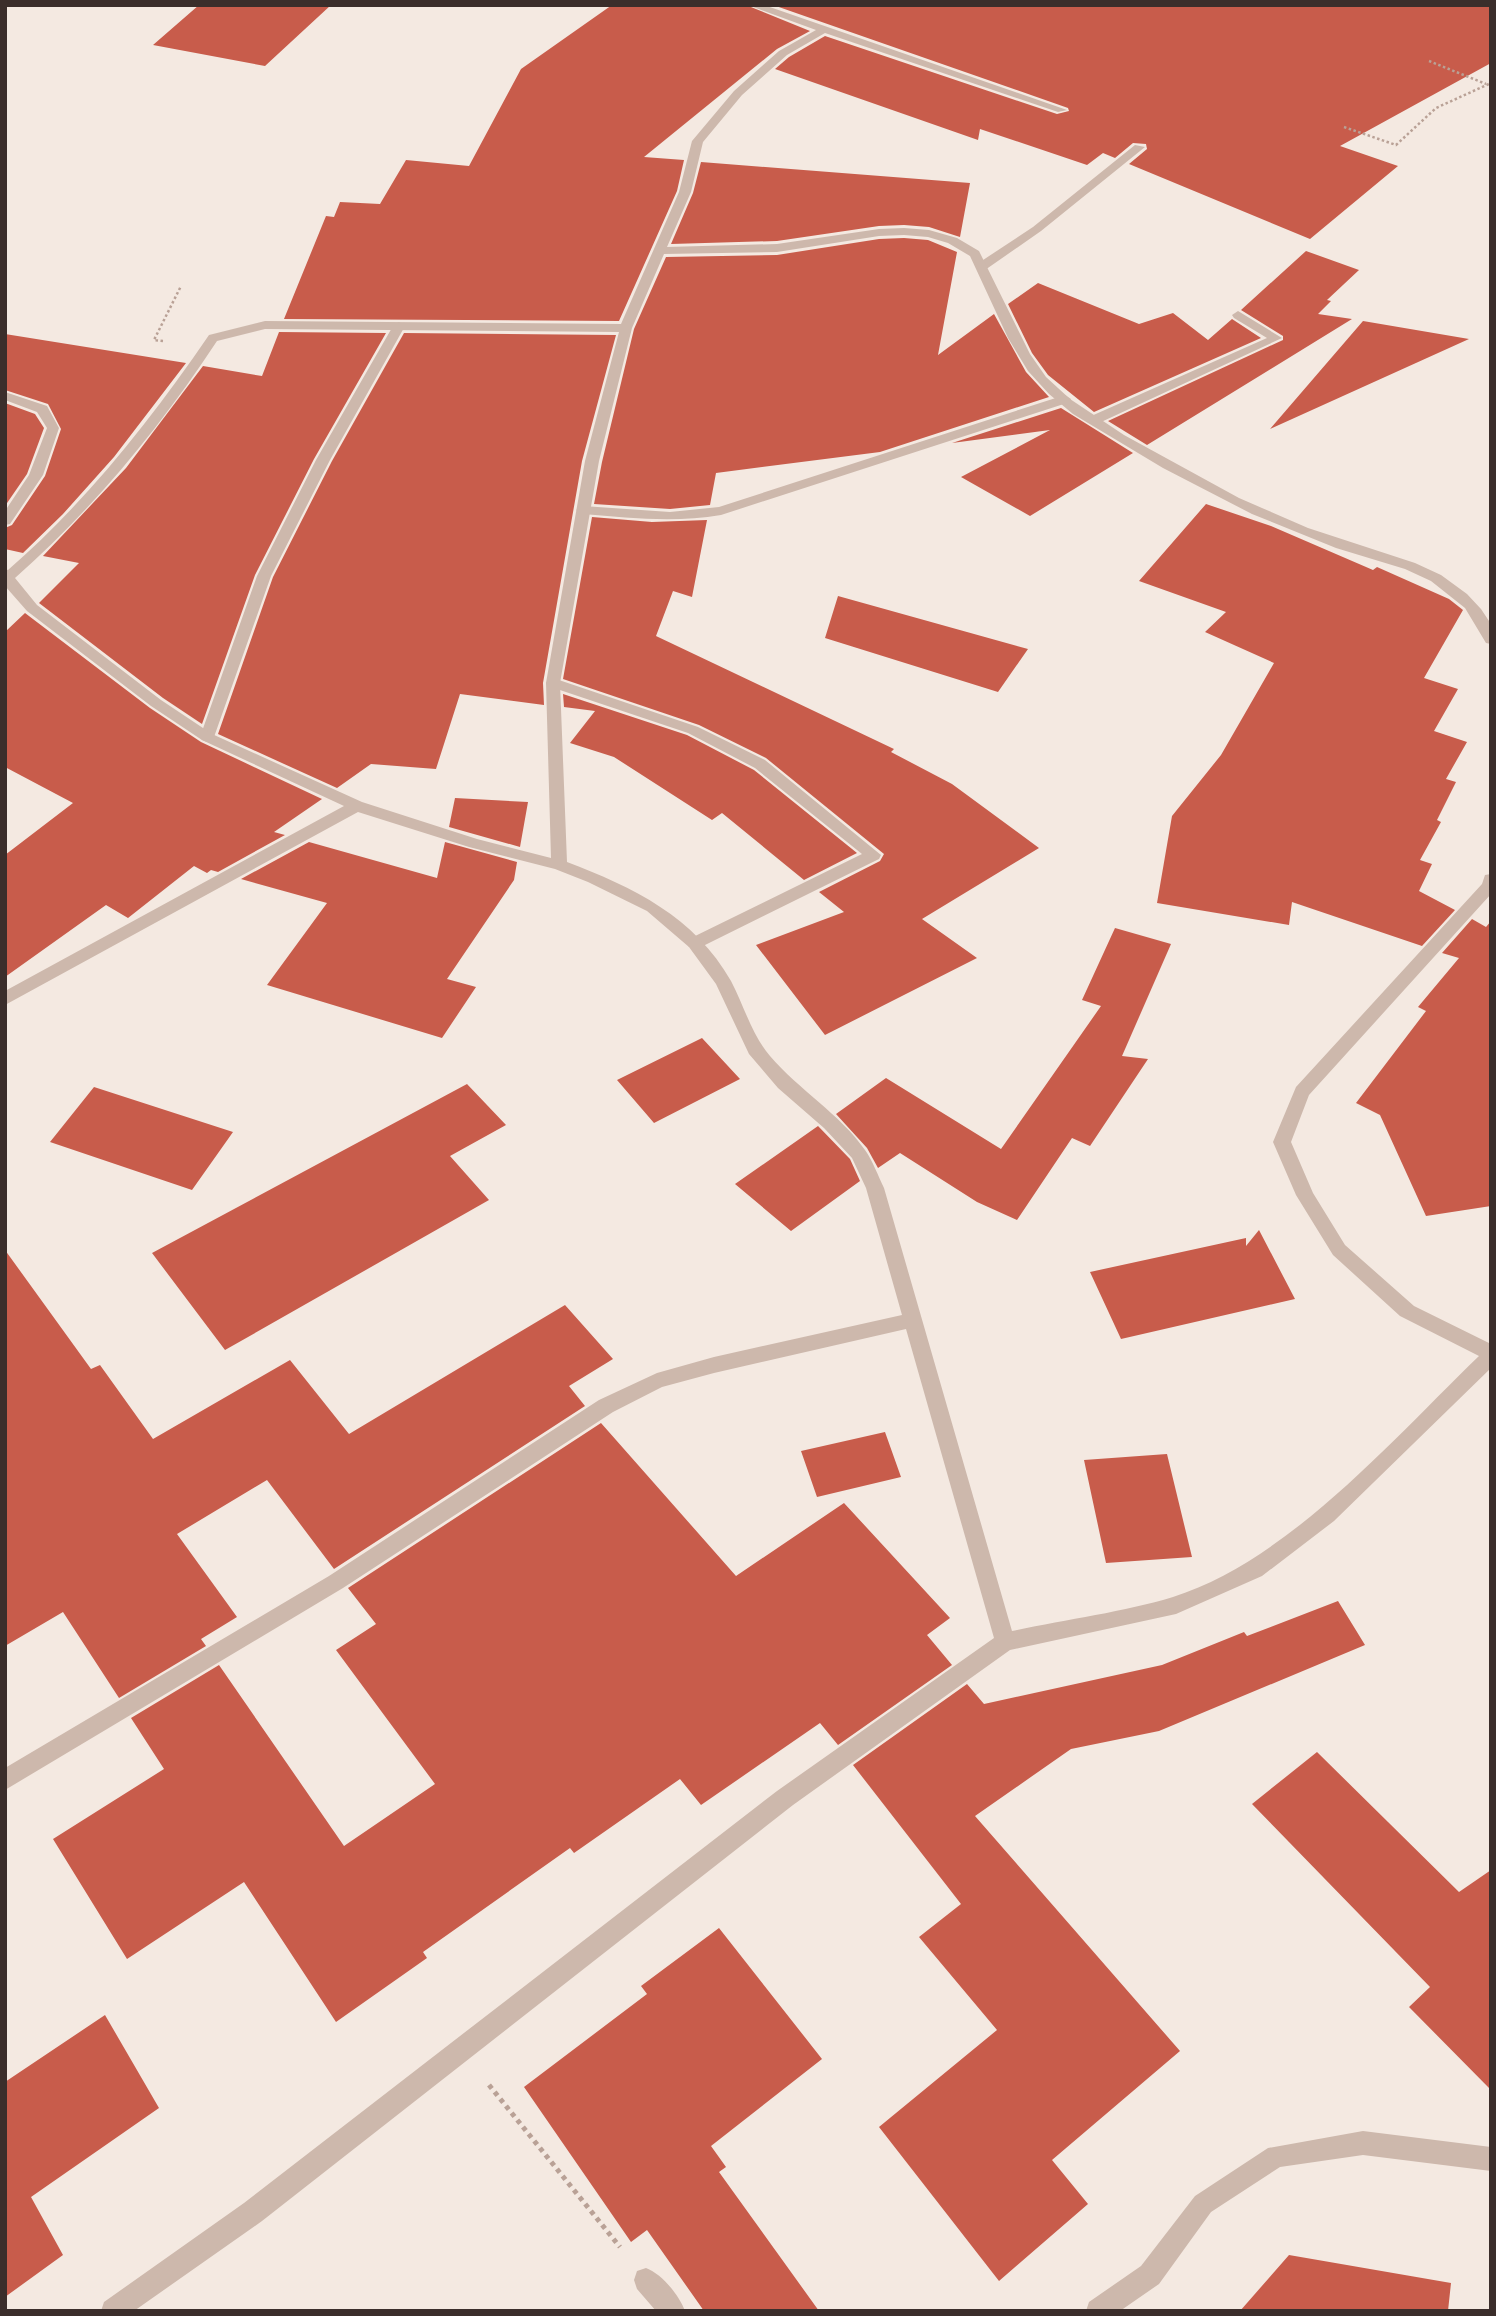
<svg xmlns="http://www.w3.org/2000/svg" width="1496" height="2316" viewBox="0 0 1496 2316" font-family="'IBM Plex Sans',sans-serif">
<style>
.building{fill:#c85c4b}
.lines{fill:none;stroke-linecap:round;stroke-linejoin:round}
.path-far1{stroke:#b9a196;stroke-width:2.5;stroke-dasharray:2.5 2.5;stroke-linecap:butt}
.path{stroke:#b9a196;stroke-width:5;stroke-dasharray:4.5 4.5;stroke-linecap:butt}
.lane{fill:#cdb8ac;fill-rule:evenodd}
.street{fill:#cdb8ac;fill-rule:evenodd}
</style>
<rect width="100%" height="100%" fill="#f4e9e1"/>
<path class="building" d="M 199,5 L 331,5 L 265,66 L 153,45 Z
M 612,5 L 746,5 L 810,31 L 777,49 L 644,157 L 684,160 L 677,191 L 619,321 L 284,319 L 326,216 L 334,217 L 340,202 L 380,204 L 406,160 L 469,166 L 521,69 Z
M 773,5 L 1491,5 L 1491,63 L 1340,146 L 1398,166 L 1310,239 L 1129,164 L 1147,149 L 1146,144 L 1133,143 L 1115,158 L 1103,153 L 1087,165 L 980,129 L 978,140 L 775,69 L 789,57 L 825,36 L 1057,114 L 1069,111 L 1068,108 Z
M 701,162 L 970,183 L 960,237 L 929,227 L 904,225 L 879,226 L 777,241 L 671,244 L 693,193 Z
M 904,238 L 928,240 L 957,252 L 938,355 L 994,314 L 1026,372 L 1049,397 L 880,452 L 716,473 L 710,505 L 670,509 L 594,504 L 602,462 L 634,329 L 666,257 L 777,255 L 879,239 Z
M 1306,251 L 1359,270 L 1327,300 L 1331,301 L 1318,314 L 1352,319 L 1147,445 L 1108,421 L 1283,340 L 1283,336 L 1241,310 Z
M 1038,283 L 1139,324 L 1173,313 L 1208,340 L 1232,319 L 1261,338 L 1094,412 L 1048,375 L 1032,353 L 1008,304 Z
M 1363,321 L 1469,339 L 1270,429 Z
M 279,332 L 386,333 L 314,459 L 255,575 L 202,724 L 163,698 L 39,603 L 79,563 L 43,556 L 126,468 L 203,366 L 262,376 Z
M 404,333 L 616,335 L 582,461 L 543,683 L 544,705 L 460,694 L 436,769 L 371,764 L 337,788 L 218,734 L 273,577 L 332,461 Z
M 5,334 L 186,363 L 114,457 L 63,514 L 23,553 L 5,549 L 5,528 L 12,525 L 45,476 L 61,429 L 48,404 L 5,390 Z
M 5,403 L 35,414 L 44,428 L 27,474 L 5,506 Z
M 1061,408 L 1133,453 L 1030,516 L 961,477 L 1050,430 L 952,443 Z
M 1206,504 L 1271,526 L 1373,570 L 1377,567 L 1449,599 L 1463,610 L 1424,678 L 1458,689 L 1434,731 L 1467,742 L 1446,779 L 1456,782 L 1437,820 L 1441,822 L 1420,860 L 1432,864 L 1419,891 L 1455,910 L 1422,946 L 1292,902 L 1289,925 L 1157,903 L 1172,816 L 1221,755 L 1274,663 L 1205,632 L 1226,612 L 1139,581 Z
M 592,517 L 652,522 L 707,520 L 692,597 L 673,591 L 656,636 L 894,749 L 891,752 L 952,784 L 1039,848 L 922,919 L 977,958 L 825,1035 L 756,945 L 844,912 L 819,892 L 880,861 L 884,854 L 766,758 L 699,725 L 563,679 Z
M 838,596 L 1028,649 L 998,692 L 825,638 Z
M 25,613 L 150,708 L 201,742 L 322,799 L 274,832 L 285,835 L 218,872 L 211,870 L 207,873 L 194,866 L 128,918 L 106,905 L 5,977 L 5,855 L 73,803 L 5,767 L 5,632 Z
M 563,694 L 687,735 L 754,770 L 857,853 L 804,880 L 722,813 L 712,820 L 614,757 L 570,743 L 595,711 L 564,707 Z
M 455,798 L 528,802 L 520,847 L 449,827 Z
M 309,842 L 437,878 L 445,842 L 517,862 L 514,880 L 447,979 L 476,987 L 442,1038 L 267,985 L 327,903 L 241,879 Z
M 1472,919 L 1486,927 L 1491,921 L 1491,1206 L 1426,1216 L 1380,1115 L 1356,1103 L 1426,1011 L 1418,1007 L 1459,958 L 1442,953 Z
M 1115,928 L 1171,944 L 1122,1056 L 1148,1059 L 1090,1146 L 1072,1138 L 1017,1220 L 977,1202 L 900,1153 L 878,1168 L 867,1148 L 836,1114 L 886,1078 L 1001,1149 L 1101,1006 L 1082,1000 Z
M 702,1038 L 740,1079 L 654,1123 L 617,1080 Z
M 467,1084 L 506,1125 L 450,1156 L 489,1200 L 225,1350 L 152,1253 Z
M 94,1087 L 233,1132 L 192,1190 L 50,1142 Z
M 818,1126 L 850,1159 L 860,1181 L 791,1231 L 735,1184 Z
M 1259,1230 L 1295,1299 L 1121,1339 L 1090,1272 L 1246,1238 L 1246,1246 Z
M 5,1250 L 91,1369 L 100,1365 L 153,1439 L 290,1360 L 349,1434 L 565,1305 L 613,1359 L 569,1386 L 585,1406 L 334,1569 L 267,1480 L 177,1534 L 237,1617 L 201,1639 L 206,1646 L 119,1698 L 63,1612 L 5,1646 Z
M 601,1423 L 736,1576 L 844,1503 L 950,1618 L 927,1635 L 952,1665 L 838,1745 L 820,1723 L 701,1805 L 680,1779 L 574,1853 L 570,1848 L 423,1952 L 427,1958 L 336,2022 L 244,1882 L 127,1959 L 53,1839 L 164,1769 L 131,1718 L 219,1665 L 344,1846 L 435,1784 L 336,1650 L 376,1624 L 348,1588 Z
M 885,1432 L 901,1477 L 817,1497 L 801,1451 Z
M 1167,1454 L 1192,1557 L 1106,1563 L 1084,1460 Z
M 1338,1601 L 1365,1645 L 1159,1731 L 1071,1749 L 975,1816 L 1180,2051 L 1052,2160 L 1088,2204 L 999,2281 L 879,2127 L 997,2030 L 919,1937 L 961,1904 L 853,1765 L 967,1684 L 984,1704 L 1162,1665 L 1244,1632 L 1247,1636 Z
M 1317,1752 L 1459,1892 L 1491,1870 L 1491,2090 L 1409,2007 L 1430,1987 L 1252,1804 Z
M 719,1928 L 822,2059 L 711,2146 L 726,2167 L 719,2172 L 819,2311 L 704,2311 L 647,2230 L 631,2242 L 524,2087 L 647,1994 L 641,1986 Z
M 105,2015 L 159,2108 L 31,2197 L 63,2255 L 5,2297 L 5,2082 Z
M 1289,2255 L 1451,2283 L 1448,2311 L 1240,2311 Z"/>
<g class="lines">
<path class="path-far1" d="M 1429,61 L 1486,84
M 1344,127 L 1396,145 L 1436,108 L 1491,83
M 163,341 L 154,340 L 181,286"/>
<path class="path" d="M 489,2085 L 620,2247"/>
<path class="lane" d="M 1135,145 L 1145,147 L 1041,231 L 985,270 L 977,270 L 977,264 L 1033,227 Z
M 1238,311 L 1282,338 L 1099,423 L 1089,423 L 1089,417 L 1267,338 L 1234,318 L 1232,315 Z
M 399,322 L 405,326 L 330,460 L 271,576 L 214,737 L 207,742 L 202,740 L 200,737 L 257,576 L 316,460 L 393,326 Z
M 1065,395 L 1071,399 L 1070,402 L 721,515 C 675,523 629,518 583,514 L 576,510 L 583,506 L 670,512 L 719,507 Z
M 553,678 L 698,727 L 765,760 L 881,855 L 879,859 L 701,947 L 689,947 L 687,943 L 689,939 L 862,854 L 755,768 L 688,733 L 548,686 L 546,683 L 548,680 Z"/>
<path class="street" d="M 748,5 L 764,5 L 1067,110 L 1058,112 L 825,33 L 787,55 L 742,95 L 703,142 L 691,192 L 667,247 L 777,244 L 879,229 L 904,228 L 929,230 L 957,238 L 979,251 L 1030,354 L 1046,377 L 1070,399 L 1124,435 L 1239,498 L 1308,528 L 1415,563 L 1441,575 L 1467,594 L 1481,609 L 1491,624 L 1491,644 L 1486,643 L 1465,608 L 1431,581 L 1405,569 L 1336,548 L 1252,514 L 1163,468 L 1073,414 L 1049,394 L 1028,371 L 1008,338 L 970,256 L 948,243 L 928,237 L 904,235 L 879,236 L 777,252 L 664,254 L 632,328 L 599,461 L 560,683 L 567,862 C 633,887 695,917 731,981 C 744,1006 752,1035 770,1056 C 799,1090 840,1114 865,1150 C 873,1161 878,1176 884,1188 L 1012,1631 C 1063,1620 1124,1612 1173,1597 C 1289,1560 1393,1439 1479,1356 L 1400,1316 L 1333,1255 L 1296,1195 L 1273,1142 L 1296,1087 L 1482,884 L 1485,875 L 1491,874 L 1491,894 L 1309,1095 L 1291,1142 L 1313,1193 L 1345,1245 L 1414,1306 L 1491,1344 L 1491,1368 L 1334,1521 L 1262,1576 L 1176,1614 L 1010,1650 L 793,1805 L 262,2221 L 134,2311 L 101,2311 L 104,2302 L 244,2203 L 777,1791 L 994,1638 L 906,1329 L 714,1373 L 662,1387 L 613,1412 L 343,1588 L 5,1790 L 5,1768 L 329,1576 L 599,1400 L 657,1373 L 714,1357 L 902,1315 L 866,1188 L 852,1158 L 824,1128 L 778,1088 L 749,1054 L 716,984 L 689,947 L 647,911 L 588,882 L 555,869 L 469,847 L 358,812 L 5,1005 L 5,991 L 344,806 L 202,740 L 151,706 L 27,611 L 5,586 L 5,569 L 8,570 C 87,501 150,421 209,335 L 265,321 L 621,324 L 679,192 L 692,141 L 734,91 L 779,51 L 816,30 ZM 265,329 L 619,332 L 585,461 L 546,683 L 551,858 L 477,839 L 362,802 L 212,734 L 161,700 L 37,605 L 15,578 C 94,508 159,429 217,341 Z
M 5,392 L 47,406 L 59,428 L 43,475 L 10,524 L 5,525 L 5,511 L 29,475 L 47,428 L 37,412 L 5,400 Z
M 1363,2131 L 1491,2147 L 1491,2171 L 1363,2155 L 1280,2167 L 1211,2212 L 1159,2284 L 1120,2311 L 1086,2311 L 1089,2302 L 1141,2266 L 1195,2196 L 1268,2148 Z
M 646,2268 C 662,2274 679,2295 685,2311 L 656,2311 L 637,2289 L 634,2280 L 637,2271 Z"/>
</g>
<rect width="1496" height="2316" fill="none" stroke="#3b2e2b" stroke-width="14"/>
</svg>
